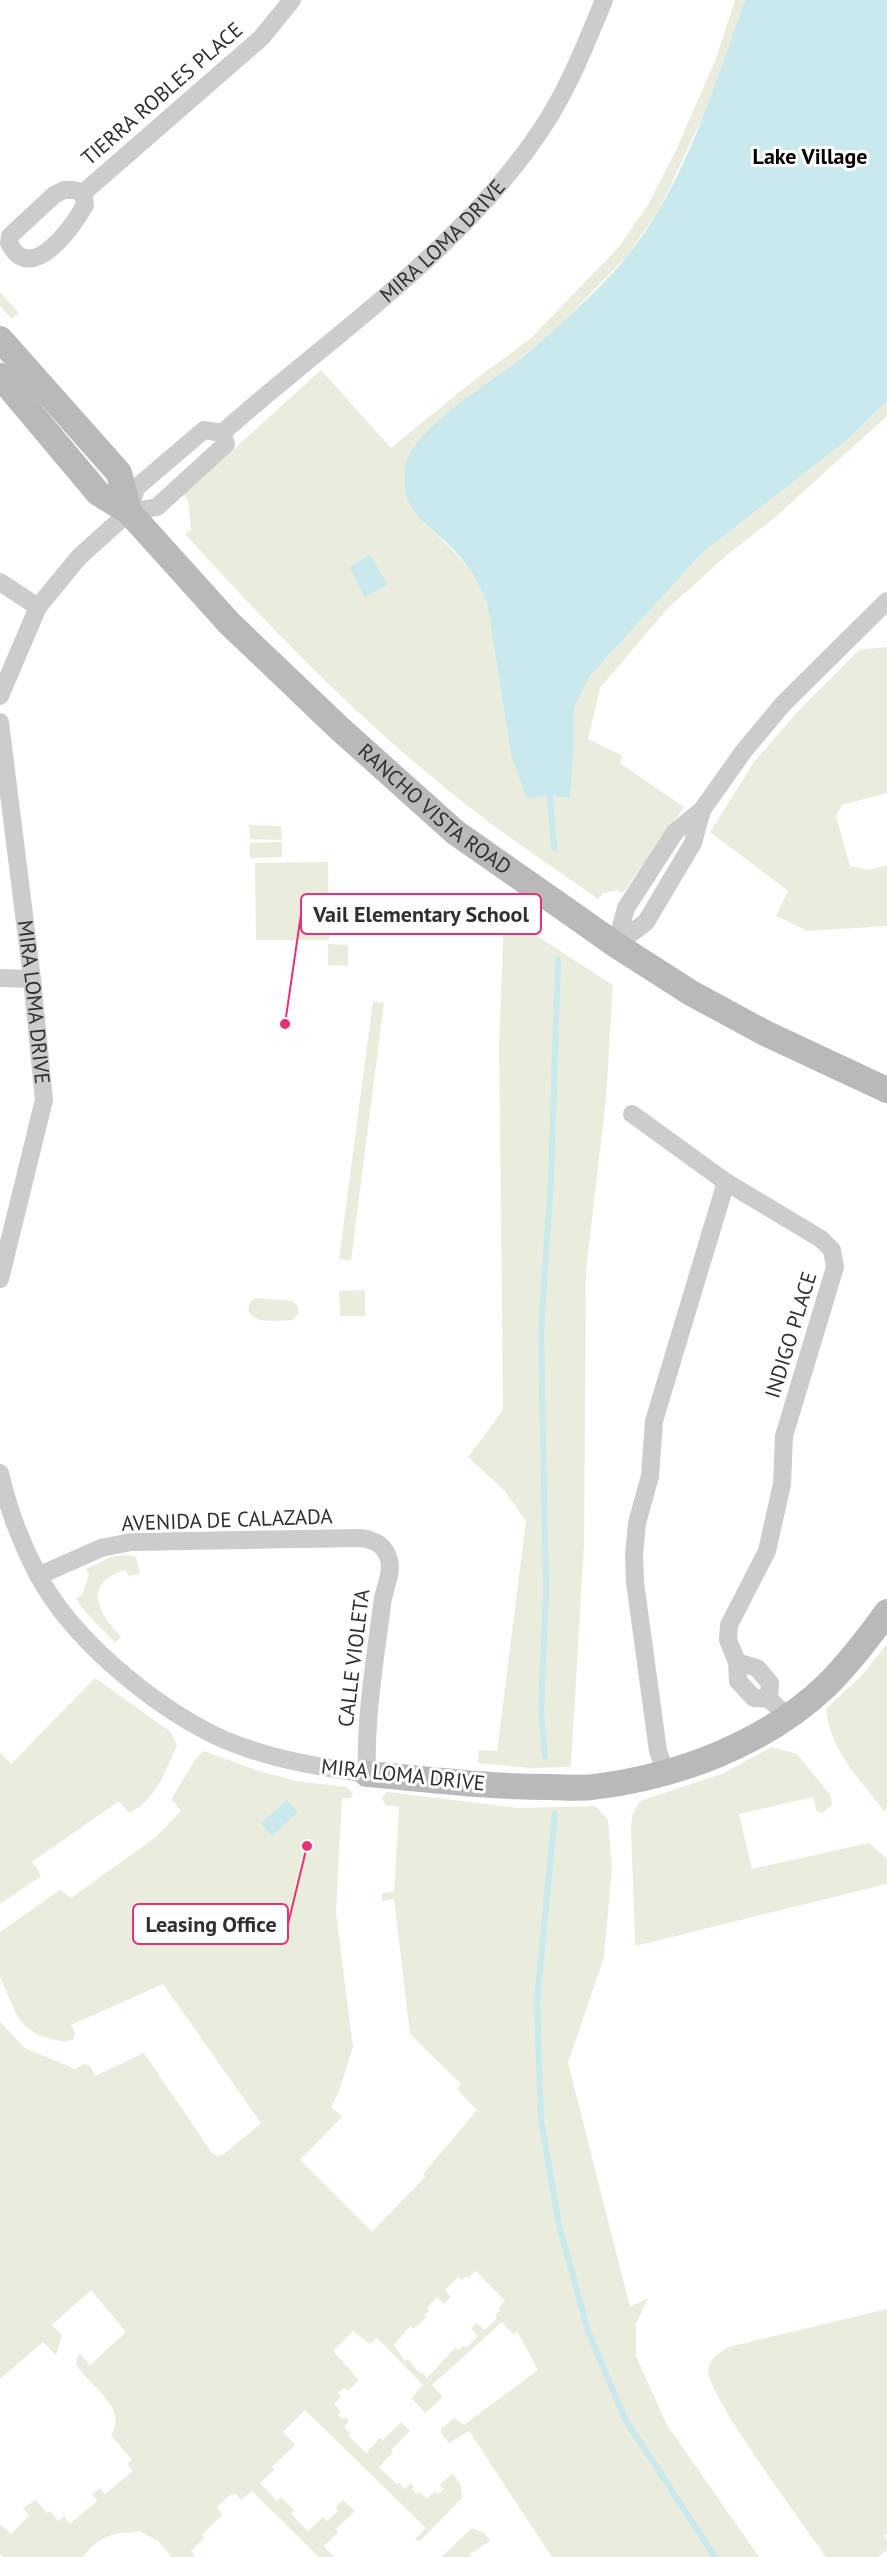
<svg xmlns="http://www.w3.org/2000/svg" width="887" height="2557" viewBox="0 0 887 2557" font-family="'PT Sans',sans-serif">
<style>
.green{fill:#eaecdd;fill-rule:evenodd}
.water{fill:#cae9ec}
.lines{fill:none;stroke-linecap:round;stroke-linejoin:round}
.stream{stroke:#cae9ec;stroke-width:6}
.street{stroke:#ccc;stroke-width:18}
.secondary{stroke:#b9b9b9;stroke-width:26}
.labels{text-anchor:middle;stroke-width:6;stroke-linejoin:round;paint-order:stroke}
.street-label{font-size:21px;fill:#2f2f2f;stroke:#fff}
.neighbourhood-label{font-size:22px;font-weight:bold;fill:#000;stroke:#fff}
.leader{fill:none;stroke:#e53375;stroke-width:2}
.callout-dot{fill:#e53375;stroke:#fff;stroke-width:2}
.callout{fill:#fff;stroke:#e53375;stroke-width:2}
.callout-label{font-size:22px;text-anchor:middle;font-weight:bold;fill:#2f2f2f}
</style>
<rect width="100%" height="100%" fill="#fff"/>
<path class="green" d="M 735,0 L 745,0 L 712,97 L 660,208 L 628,255 L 566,319 L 532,350 L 500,374 L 423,523 C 450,546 475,569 487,603 L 511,755 L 550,796 L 570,798 L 574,750 L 574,708 L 590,676 L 702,553 L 846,441 L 887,401 L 887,416 L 773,519 L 727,555 L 668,608 L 600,688 L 588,739 L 623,756 L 620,763 L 684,807 L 623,893 L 618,890 L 603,893 L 598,899 C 555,868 510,839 468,806 C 364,725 273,631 185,534 L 191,529 L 188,500 L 183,495 L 321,370 L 391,448 L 473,381 L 530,339 L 619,247 L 649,203 L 676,150 L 715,61 Z
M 0,292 L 19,313 L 12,319 L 0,306 Z
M 887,647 L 887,793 L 842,805 L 836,816 L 850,866 L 867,870 L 887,865 L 887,926 L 808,931 L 776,916 L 788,891 L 710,832 L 754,762 L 801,708 L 859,650 Z
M 249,825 L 281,826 L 282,840 L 250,839 Z
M 282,842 L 282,857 L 250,858 L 250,843 Z
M 328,862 L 329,940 L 256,940 L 255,863 Z
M 504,915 L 613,985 L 606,1099 L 586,1271 L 584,1544 L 571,1767 L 530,1768 L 478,1763 L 479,1750 L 497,1751 L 526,1521 L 504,1490 L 468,1457 L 503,1410 L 499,1045 Z
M 328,944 L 348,945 L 348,966 L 328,965 Z
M 373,1001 L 384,1003 L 351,1261 L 339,1259 Z
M 365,1290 L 365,1316 L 340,1316 L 339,1291 Z
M 256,1298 L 293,1301 L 298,1307 L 298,1314 L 292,1320 C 278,1320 256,1325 248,1311 L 250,1302 Z
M 127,1555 L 136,1557 L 140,1574 L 128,1576 L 126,1570 C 82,1582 97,1612 121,1637 L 115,1643 L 83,1609 L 76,1599 L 82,1595 L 89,1575 L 86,1569 L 111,1557 Z
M 887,1644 L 887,1808 L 884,1811 C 859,1778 831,1752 826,1709 L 862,1675 Z
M 95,1678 L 171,1732 L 177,1745 C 166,1770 156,1800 129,1813 L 119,1801 L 32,1862 L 39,1871 L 40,1877 L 0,1904 L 0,1752 L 11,1764 Z
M 772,1747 L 797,1754 L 831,1796 L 832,1804 L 823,1813 L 817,1812 L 813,1797 L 739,1814 L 752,1869 L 869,1843 L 887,1859 L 887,1884 L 635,1946 L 631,1828 L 632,1816 L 640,1801 L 724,1773 Z
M 204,1751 L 259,1771 L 297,1781 L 346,1787 L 353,1793 L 351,1798 L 342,1798 L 336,1913 L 353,2047 L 338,2094 L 331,2107 L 342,2117 L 300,2160 L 372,2232 L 425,2177 L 423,2174 L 477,2110 L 457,2089 L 461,2084 L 410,2034 L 394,1899 L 382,1901 L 382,1893 L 394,1892 L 399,1807 L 385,1805 L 382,1798 L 387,1792 L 518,1808 L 595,1806 L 608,1820 L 612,1868 L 604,1957 L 568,2063 L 630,2307 L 648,2298 L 636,2324 L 636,2356 L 667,2425 L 759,2557 L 552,2557 L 469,2431 L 449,2443 L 441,2433 L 441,2429 L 454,2418 L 464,2425 L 538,2370 L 517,2331 L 514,2335 L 502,2322 L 432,2385 L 443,2397 L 425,2413 L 411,2398 L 423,2385 L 377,2338 L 370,2344 L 353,2331 L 333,2351 L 359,2380 L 348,2391 L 344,2388 L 338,2393 L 341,2397 L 334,2404 L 341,2412 L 338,2415 L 343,2419 L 346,2417 L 349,2421 L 344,2427 L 350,2433 L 348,2435 L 366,2453 L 380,2438 L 383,2440 L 401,2422 L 410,2431 L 391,2450 L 393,2452 L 379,2467 L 397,2484 L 399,2483 L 405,2489 L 411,2483 L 414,2487 L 412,2489 L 417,2494 L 420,2492 L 427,2499 L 435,2491 L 438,2494 L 444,2489 L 440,2485 L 452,2473 L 461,2485 L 462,2498 L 421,2540 L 418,2541 L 415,2539 L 426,2528 L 305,2410 L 283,2432 L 295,2445 L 272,2467 L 274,2470 L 260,2483 L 277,2501 L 281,2497 L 294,2510 L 291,2514 L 308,2531 L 323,2517 L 327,2521 L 338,2511 L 336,2507 L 343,2500 L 355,2511 L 336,2529 L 338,2532 L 324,2546 L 334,2557 L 319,2557 L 252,2491 L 241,2500 L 236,2494 L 231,2494 L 217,2507 L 222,2515 L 202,2535 L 205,2538 L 191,2551 L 196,2557 L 172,2557 L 158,2541 L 139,2531 C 132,2534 127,2532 120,2533 C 104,2536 92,2544 83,2557 L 4,2557 L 0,2554 L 0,2524 L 11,2534 L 29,2516 L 23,2508 L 36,2500 L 47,2513 L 50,2511 L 58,2521 L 64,2516 L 70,2524 L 97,2501 L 92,2494 L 100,2488 L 105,2494 L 133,2471 L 127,2464 L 132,2460 L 111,2435 C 129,2406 89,2387 76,2364 L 79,2353 L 90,2365 L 126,2332 L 91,2290 L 52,2325 L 62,2335 L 56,2355 L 43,2342 L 0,2379 L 0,2022 L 25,2048 L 75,2069 L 85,2064 L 91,2067 L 95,2076 L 144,2053 L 212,2153 L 217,2156 L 224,2154 L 261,2123 L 163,1984 L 71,2025 L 75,2033 L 73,2040 L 64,2042 L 40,2036 L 25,2026 L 17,2016 L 0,1977 L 0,1932 L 60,1890 L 71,1898 L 156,1837 L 181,1811 L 172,1800 L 173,1796 L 197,1757 ZM 476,2271 L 505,2301 L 498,2309 L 500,2311 L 495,2315 L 497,2318 L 485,2330 L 477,2323 L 471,2329 L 478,2336 L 466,2348 L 463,2345 L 458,2350 L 456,2347 L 427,2378 L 421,2372 L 419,2373 L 408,2359 L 405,2361 L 394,2345 L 410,2326 L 414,2329 L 426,2317 L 424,2315 L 429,2311 L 427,2308 L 437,2297 L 444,2304 L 451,2297 L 445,2290 L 458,2277 L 462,2280 L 466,2276 L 468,2278 Z
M 887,2309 L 887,2533 L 884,2536 L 887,2540 L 887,2550 L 878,2557 L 826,2557 C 807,2529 706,2394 708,2370 C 709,2359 720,2352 729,2347 Z
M 472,2528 L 485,2533 L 490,2541 L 470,2554 L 472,2557 L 441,2557 Z"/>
<path class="water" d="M 745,0 L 887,0 L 887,401 L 846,441 L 702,553 L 590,676 L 574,708 L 574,750 L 570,798 L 550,796 L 527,798 L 511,755 L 487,603 C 479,582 466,562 450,546 C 433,529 406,514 405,487 C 405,479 404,467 407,460 C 422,420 502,377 535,347 C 565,320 604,285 629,254 C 686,181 714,87 745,0 Z
M 370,555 L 388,585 L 365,597 L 349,567 Z
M 287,1800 L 298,1812 L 272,1836 L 261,1823 Z"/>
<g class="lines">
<path class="stream" d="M 550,796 L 554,848
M 545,1756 L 541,1712 L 546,1590 L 541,1331 L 551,1179 L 558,960
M 555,1813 L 537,2000 L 541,2120 L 559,2225 L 588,2331 L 625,2419 L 715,2557"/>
<g class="street">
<path d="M 64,190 L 74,190 L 83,193 L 85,205 C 73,226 31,287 9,243 L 10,236 L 54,195 Z"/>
<path d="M 83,193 L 261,38 L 292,0"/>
<path d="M 129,512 L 157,507 L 226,444 L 222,433"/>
<path d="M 0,582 L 38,607"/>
<path id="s1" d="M 0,696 L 38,607 L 79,557 L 129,512 L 136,488 L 204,430 L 222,433 C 331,336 470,244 548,119 C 571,82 587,41 604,0"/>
<path id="s2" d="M 0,722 L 32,979 L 44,1100 L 0,1279"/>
<path d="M 616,945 L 626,908 L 675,832 L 702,810 L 743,752 L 783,704 L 887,601"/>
<path d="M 616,945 L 646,922 L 693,843 L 702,810"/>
<path d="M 0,978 L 32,979"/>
<path d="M 632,1114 L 726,1182 L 821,1239 L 832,1250 L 835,1267 L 784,1436 L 782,1484 L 767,1551 L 729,1625 L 728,1640 L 737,1662 L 738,1681 L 754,1698 L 769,1699 L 788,1717"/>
<path d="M 0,1473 C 8,1508 21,1543 38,1575 C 72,1639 150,1703 214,1735 C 262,1758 315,1766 367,1774 C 365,1718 375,1660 382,1605 C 383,1591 393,1573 389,1560 C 385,1545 376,1541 362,1538 L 131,1542 L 101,1548 L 38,1576"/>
<path d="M 737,1662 L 757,1668 L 770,1683 L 769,1699"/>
<path d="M 666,1773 L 658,1751 L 635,1582 L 634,1555 L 637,1523 L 650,1476 L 654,1421 L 726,1182"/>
</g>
<g class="secondary">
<path d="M 0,339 L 119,473 L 129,512"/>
<path id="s3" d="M 0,376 L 98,493 L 129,512 L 229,623 L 339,728 L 455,832 L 616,945 L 691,993 L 765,1033 L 887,1090"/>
<path d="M 367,1774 C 427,1779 488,1787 548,1787 C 563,1787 579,1789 593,1787 C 676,1777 766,1744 827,1685 C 849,1663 869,1637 887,1612"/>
</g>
</g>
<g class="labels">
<g class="street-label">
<text transform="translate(162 94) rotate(-41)" y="7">TIERRA ROBLES PLACE</text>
<text dy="7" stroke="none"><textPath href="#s1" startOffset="654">MIRA LOMA DRIVE</textPath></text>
<text dy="7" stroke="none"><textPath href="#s3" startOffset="616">RANCHO VISTA ROAD</textPath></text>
<text dy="7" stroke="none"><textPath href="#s2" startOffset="282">MIRA LOMA DRIVE</textPath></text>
<text transform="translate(791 1335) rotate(-73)" y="7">INDIGO PLACE</text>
<text transform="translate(227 1520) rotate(-2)" y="7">AVENIDA DE CALAZADA</text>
<text transform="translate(354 1658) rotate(-83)" y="7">CALLE VIOLETA</text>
<text transform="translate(403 1775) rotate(6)" y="7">MIRA LOMA DRIVE</text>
</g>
<g class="neighbourhood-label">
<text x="810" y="164">Lake Village</text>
</g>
</g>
<path class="leader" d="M285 1024L301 914M307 1846L288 1924"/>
<g class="callout-dot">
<circle cx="285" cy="1024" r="6"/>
<circle cx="307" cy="1846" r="6"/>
</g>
<g class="callout">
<rect x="301" y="894" width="240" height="40" rx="6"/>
<rect x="133" y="1904" width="155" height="40" rx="6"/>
</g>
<g class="callout-label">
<text x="421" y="922">Vail Elementary School</text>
<text x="211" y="1932">Leasing Office</text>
</g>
</svg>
